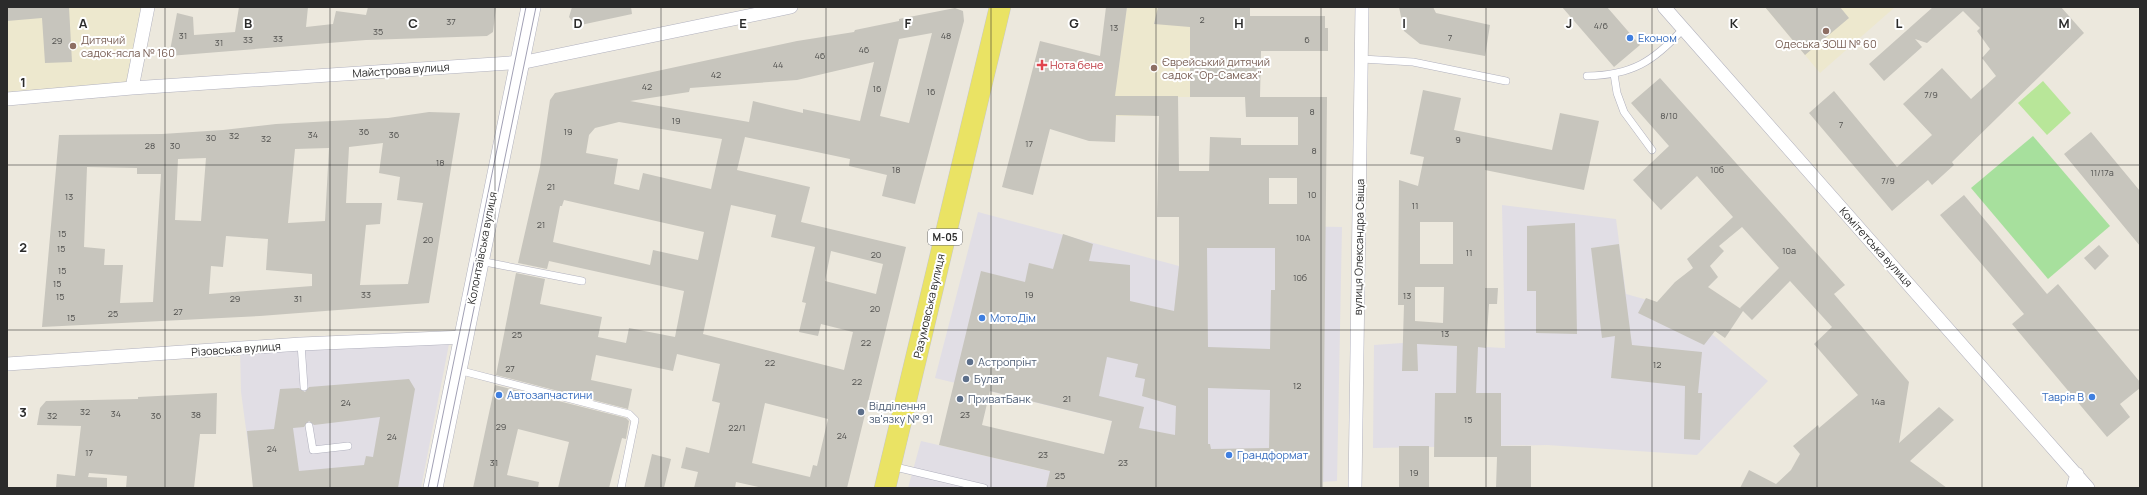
<svg xmlns="http://www.w3.org/2000/svg" width="2147" height="495" viewBox="0 0 2147 495" font-family="Manrope,sans-serif">
<style>
.industrial{fill:#e1dee5}
.education{fill:#ede8ce}
.green{fill:#a7e09d}
.pitch{fill:#b8e699}
.building{fill:#c7c5bd;fill-rule:evenodd}
.lines{fill:none;stroke-linecap:round;stroke-linejoin:round}
.lane-casing{stroke:#b1b1be;stroke-width:8}
.street-casing{stroke:#b1b1be;stroke-width:14}
.secondary-casing{stroke:#b1b1be;stroke-width:20}
.primary-casing{stroke:#c8c8c8;stroke-width:22}
.lane{stroke:#fff;stroke-width:7}
.street{stroke:#fff;stroke-width:13}
.secondary{stroke:#fff;stroke-width:19}
.primary{stroke:#eae364;stroke-width:21}
.tram{stroke:#a1a0b4;stroke-width:1}
.grid{fill:none;stroke:#2b2b2b;stroke-width:1;stroke-opacity:0.55}
.education-dot{fill:#8d6e63;stroke:#fff;stroke-width:1.5}
.shop-dot{fill:#3f7fe0;stroke:#fff;stroke-width:1.5}
.health-dot{fill:#e0444e;stroke:#fff;stroke-width:1.5}
.service-dot{fill:#5c6f8a;stroke:#fff;stroke-width:1.5}
.labels{text-anchor:middle;stroke-width:4;stroke-linejoin:round;paint-order:stroke}
.number-label{font-size:9px;fill:#525250}
.shield{fill:#fff;stroke:#6b6b6b;stroke-width:1}
.shield-label{font-size:10px;font-weight:bold;fill:#2b2b2b}
.shop-label{font-size:11px;fill:#366cbe;stroke:#fff;text-anchor:start}
.education-label{font-size:11px;fill:#785e54;stroke:#fff;text-anchor:start}
.health-label{font-size:11px;fill:#be3a42;stroke:#fff;text-anchor:start}
.street-label{font-size:11px;fill:#2b2b2b;stroke:#fff}
.service-label{font-size:11px;fill:#4e5e75;stroke:#fff;text-anchor:start}
.grid-label{font-size:13px;text-anchor:middle;font-weight:bold;fill:#2b2b2b;stroke:#fff;stroke-width:4;stroke-linejoin:round;paint-order:stroke}
</style>
<rect width="100%" height="100%" fill="#ece8dd"/>
<path class="industrial" d="M 1502,205 L 1616,219 L 1626,294 L 1683,310 L 1768,381 L 1697,455 L 1547,445 L 1373,448 L 1374,345 L 1402,343 L 1505,348 Z
M 978,212 L 1179,266 L 1179,224 L 1342,227 L 1337,481 L 1221,488 L 908,488 L 921,441 L 1097,482 L 1112,421 L 935,378 Z
M 449,344 L 421,488 L 254,488 L 241,392 L 240,349 Z"/>
<path class="education" d="M 7,7 L 146,7 L 130,85 L 7,92 Z
M 1127,7 L 1250,7 L 1250,16 L 1190,97 L 1178,97 L 1178,116 L 1112,116 Z
M 1765,7 L 1895,7 L 1820,73 Z"/>
<path class="green" d="M 2033,136 L 2110,226 L 2048,279 L 1971,188 Z"/>
<path class="pitch" d="M 2043,81 L 2071,113 L 2047,135 L 2018,103 Z"/>
<path class="building" d="M 7,7 L 69,7 L 72,62 L 45,63 L 42,18 L 7,21 Z
M 239,7 L 308,7 L 306,27 L 333,24 L 336,11 L 366,15 L 368,7 L 496,7 L 493,32 L 487,36 L 366,40 L 169,56 L 177,13 L 193,17 L 194,35 L 235,32 Z
M 572,7 L 631,7 L 632,14 L 576,26 L 569,17 Z
M 1106,7 L 1127,7 L 1115,96 L 1178,96 L 1179,171 L 1209,171 L 1210,137 L 1241,138 L 1241,145 L 1298,145 L 1298,117 L 1246,117 L 1245,97 L 1190,97 L 1190,27 L 1154,24 L 1158,7 L 1250,7 L 1250,16 L 1325,16 L 1325,28 L 1328,28 L 1328,51 L 1261,51 L 1260,97 L 1327,97 L 1323,488 L 1046,488 L 1050,471 L 939,445 L 981,271 L 1025,282 L 1029,263 L 1053,269 L 1063,234 L 1093,244 L 1089,261 L 1130,265 L 1130,301 L 1174,311 L 1179,266 L 1179,217 L 1157,217 L 1159,116 L 1116,115 L 1115,142 L 1089,141 L 1050,129 L 1033,195 L 1002,187 L 1040,41 L 1100,56 ZM 1269,178 L 1297,178 L 1297,204 L 1269,204 ZM 1207,248 L 1275,248 L 1275,290 L 1271,290 L 1270,349 L 1208,347 ZM 1107,357 L 1138,364 L 1135,377 L 1145,379 L 1142,396 L 1176,406 L 1175,435 L 1139,428 L 1144,407 L 1099,396 ZM 1208,388 L 1270,390 L 1269,448 L 1211,449 L 1210,444 L 1208,444 ZM 990,391 L 1112,421 L 1104,454 L 982,425 Z
M 1399,7 L 1433,7 L 1436,13 L 1490,25 L 1485,56 L 1420,44 L 1404,31 Z
M 1562,7 L 1607,7 L 1640,45 L 1614,67 Z
M 1765,7 L 1840,7 L 1849,18 L 1805,55 Z
M 1933,7 L 2061,7 L 2084,33 L 1952,162 L 1954,165 L 1932,185 L 1928,180 L 1892,211 L 1809,113 L 1834,91 L 1897,167 L 1932,135 L 1903,104 L 1942,68 L 1971,99 L 1996,76 L 1982,58 L 1990,49 L 1977,31 L 1980,28 L 1963,11 L 1927,43 L 1915,39 L 1922,47 L 1884,81 L 1869,64 Z
M 955,8 L 963,11 L 964,21 L 915,204 L 882,196 L 887,175 L 849,166 L 850,159 L 745,137 L 737,170 L 810,187 L 801,222 L 906,247 L 847,488 L 763,488 L 736,482 L 735,488 L 694,488 L 698,472 L 681,468 L 686,447 L 709,453 L 720,403 L 712,401 L 720,364 L 677,354 L 673,371 L 596,355 L 591,380 L 632,389 L 628,409 L 496,375 L 516,273 L 545,279 L 540,304 L 602,317 L 598,337 L 626,343 L 629,328 L 675,337 L 684,291 L 549,261 L 547,269 L 518,263 L 540,167 L 550,100 L 555,93 L 797,41 L 854,32 L 855,30 L 899,21 L 899,19 ZM 932,33 L 909,123 L 880,116 L 899,39 ZM 874,62 L 860,121 L 803,109 L 803,113 L 753,101 L 749,122 L 630,101 L 689,92 L 690,88 L 797,80 ZM 619,122 L 722,139 L 711,189 L 643,173 L 639,190 L 614,184 L 618,159 L 586,153 L 589,135 L 595,128 ZM 564,200 L 704,232 L 698,260 L 653,250 L 650,265 L 553,242 L 560,206 L 562,206 ZM 731,205 L 776,215 L 771,237 L 815,247 L 802,302 L 806,303 L 799,332 L 818,336 L 821,324 L 853,332 L 844,370 L 703,334 ZM 831,251 L 883,264 L 876,294 L 825,281 ZM 765,403 L 828,419 L 817,466 L 813,465 L 810,477 L 752,463 Z
M 1660,78 L 1845,285 L 1834,294 L 1909,382 L 1899,443 L 1939,407 L 1954,420 L 1910,461 L 1947,488 L 1740,488 L 1749,470 L 1776,484 L 1791,470 L 1800,454 L 1793,446 L 1818,425 L 1819,428 L 1858,395 L 1814,344 L 1832,327 L 1790,281 L 1752,320 L 1743,311 L 1725,338 L 1715,331 L 1704,345 L 1638,313 L 1646,298 L 1657,302 L 1675,282 L 1693,268 L 1687,259 L 1733,217 L 1697,176 L 1661,210 L 1633,180 L 1669,146 L 1631,103 ZM 1742,227 L 1779,268 L 1740,308 L 1741,309 L 1708,287 L 1718,277 L 1710,266 L 1724,251 L 1719,246 Z
M 1423,90 L 1461,98 L 1454,130 L 1552,150 L 1560,113 L 1599,121 L 1584,190 L 1485,170 L 1485,288 L 1498,288 L 1497,304 L 1489,304 L 1486,348 L 1478,347 L 1476,393 L 1501,393 L 1501,446 L 1531,446 L 1531,488 L 1496,488 L 1497,457 L 1434,457 L 1435,393 L 1456,393 L 1457,346 L 1417,344 L 1418,371 L 1402,371 L 1404,305 L 1398,305 L 1399,180 L 1418,186 L 1424,157 L 1410,154 ZM 1420,222 L 1453,222 L 1453,264 L 1420,264 ZM 1415,287 L 1444,287 L 1443,323 L 1415,321 Z
M 429,112 L 460,113 L 429,303 L 260,316 L 42,327 L 59,135 L 162,134 L 223,130 L 276,124 L 388,118 ZM 383,143 L 379,173 L 400,177 L 397,200 L 423,203 L 408,284 L 360,285 L 366,225 L 380,224 L 382,203 L 346,203 L 349,147 ZM 329,148 L 325,221 L 288,223 L 295,149 ZM 206,158 L 201,221 L 175,220 L 178,159 ZM 87,167 L 137,168 L 137,174 L 161,174 L 153,302 L 120,303 L 123,265 L 104,265 L 105,249 L 84,247 ZM 226,236 L 268,239 L 266,270 L 312,274 L 312,286 L 209,294 L 211,266 L 223,267 Z
M 2091,132 L 2140,191 L 2140,246 L 2064,154 Z
M 1964,195 L 2047,294 L 2058,284 L 2140,382 L 2140,388 L 2120,404 L 2130,417 L 2107,437 L 2012,324 L 2024,314 L 1940,215 Z
M 1575,223 L 1577,334 L 1536,333 L 1536,291 L 1527,291 L 1527,226 Z
M 1619,244 L 1632,345 L 1702,352 L 1698,393 L 1702,393 L 1700,440 L 1684,439 L 1685,386 L 1611,378 L 1615,336 L 1602,338 L 1591,248 Z
M 2099,245 L 2109,256 L 2095,270 L 2084,258 Z
M 409,379 L 415,389 L 398,488 L 253,488 L 247,431 L 274,429 L 280,389 L 299,388 L 305,392 L 309,387 ZM 380,417 L 373,457 L 366,456 L 364,465 L 299,471 L 293,428 L 304,427 L 309,421 L 314,425 Z
M 495,385 L 626,418 L 629,421 L 626,439 L 622,438 L 609,488 L 558,488 L 569,442 L 518,429 L 507,475 L 539,482 L 538,488 L 473,488 Z
M 217,393 L 216,434 L 200,434 L 194,488 L 126,488 L 127,476 L 89,473 L 88,477 L 107,478 L 107,488 L 56,488 L 57,474 L 75,476 L 81,426 L 37,425 L 40,408 L 46,401 L 138,399 L 138,397 Z
M 1399,446 L 1429,446 L 1429,488 L 1399,488 Z
M 652,454 L 671,459 L 664,488 L 644,488 Z"/>
<g class="lines">
<defs>
<path id="lane" d="M 1362,59 L 1413,62 L 1506,81
M 1614,74 L 1617,93 L 1624,112 L 1652,150
M 1587,76 C 1632,75 1653,62 1683,29
M 480,261 L 582,281
M 301,344 L 304,387
M 458,370 L 629,414 L 635,420 L 621,488
M 309,426 L 313,450 L 348,446
M 891,466 L 984,488"/>
<path id="street" d="M 1664,7 L 2088,488
M 132,88 L 148,7
M 7,99 L 132,88 L 525,62 L 791,7
M 7,364 L 301,344 L 465,337
M 1355,488 L 1362,7
M 2073,488 L 2077,474"/>
<path id="secondary" d="M 433,488 L 531,7"/>
<path id="primary" d="M 885,488 L 1000,7"/>
</defs>
<use href="#lane" class="lane-casing"/>
<use href="#street" class="street-casing"/>
<use href="#secondary" class="secondary-casing"/>
<use href="#primary" class="primary-casing"/>
<use href="#lane" class="lane"/>
<use href="#street" class="street"/>
<use href="#secondary" class="secondary"/>
<use href="#primary" class="primary"/>
<path class="tram" d="M 428,488 L 526,7
M 437,488 L 536,7"/>
</g>
<path class="grid" d="M 165,7 L 165,488M 330,7 L 330,488M 495,7 L 495,488M 661,7 L 661,488M 826,7 L 826,488M 991,7 L 991,488M 1156,7 L 1156,488M 1321,7 L 1321,488M 1486,7 L 1486,488M 1652,7 L 1652,488M 1817,7 L 1817,488M 1982,7 L 1982,488M 7,165 L 2140,165M 7,330 L 2140,330"/>
<g class="education-dot">
<circle cx="1826" cy="31" r="4"/>
<circle cx="73" cy="46" r="4"/>
<circle cx="1154" cy="68" r="4"/>
</g>
<g class="shop-dot">
<circle cx="1630" cy="38" r="4"/>
<circle cx="982" cy="318" r="4"/>
<circle cx="499" cy="395" r="4"/>
<circle cx="2092" cy="397" r="4"/>
<circle cx="1229" cy="455" r="4"/>
</g>
<path class="health-dot" d="M1040 59h4v4h4v4h-4v4h-4v-4h-4v-4h4z"/>
<g class="service-dot">
<circle cx="970" cy="362" r="4"/>
<circle cx="966" cy="379" r="4"/>
<circle cx="960" cy="399" r="4"/>
<circle cx="861" cy="412" r="4"/>
</g>
<g class="labels">
<g class="number-label">
<text x="1202" y="23">2</text>
<text x="451" y="25">37</text>
<text x="1601" y="29">4/6</text>
<text x="1114" y="31">13</text>
<text x="378" y="35">35</text>
<text x="183" y="39">31</text>
<text x="946" y="39">48</text>
<text x="1450" y="41">7</text>
<text x="278" y="42">33</text>
<text x="248" y="43">33</text>
<text x="1307" y="43">6</text>
<text x="57" y="44">29</text>
<text x="219" y="46">31</text>
<text x="864" y="53">46</text>
<text x="820" y="59">46</text>
<text x="778" y="68">44</text>
<text x="716" y="78">42</text>
<text x="647" y="90">42</text>
<text x="877" y="92">16</text>
<text x="931" y="95">16</text>
<text x="1931" y="98">7/9</text>
<text x="1312" y="115">8</text>
<text x="1669" y="119">8/10</text>
<text x="676" y="124">19</text>
<text x="1841" y="128">7</text>
<text x="364" y="135">36</text>
<text x="568" y="135">19</text>
<text x="313" y="138">34</text>
<text x="394" y="138">36</text>
<text x="234" y="139">32</text>
<text x="211" y="141">30</text>
<text x="266" y="142">32</text>
<text x="1458" y="143">9</text>
<text x="1029" y="147">17</text>
<text x="150" y="149">28</text>
<text x="175" y="149">30</text>
<text x="1314" y="154">8</text>
<text x="440" y="166">18</text>
<text x="896" y="173">18</text>
<text x="1717" y="173">10б</text>
<text x="2102" y="176">11/17а</text>
<text x="1888" y="184">7/9</text>
<text x="551" y="190">21</text>
<text x="1312" y="198">10</text>
<text x="69" y="200">13</text>
<text x="1415" y="209">11</text>
<text x="541" y="228">21</text>
<text x="62" y="237">15</text>
<text x="1303" y="241">10А</text>
<text x="428" y="243">20</text>
<text x="61" y="252">15</text>
<text x="1789" y="254">10а</text>
<text x="1469" y="256">11</text>
<text x="876" y="258">20</text>
<text x="62" y="274">15</text>
<text x="1300" y="281">10б</text>
<text x="57" y="287">15</text>
<text x="366" y="298">33</text>
<text x="1029" y="298">19</text>
<text x="1407" y="299">13</text>
<text x="60" y="300">15</text>
<text x="235" y="302">29</text>
<text x="298" y="302">31</text>
<text x="875" y="312">20</text>
<text x="178" y="315">27</text>
<text x="113" y="317">25</text>
<text x="71" y="321">15</text>
<text x="1445" y="337">13</text>
<text x="517" y="338">25</text>
<text x="866" y="346">22</text>
<text x="770" y="366">22</text>
<text x="1657" y="368">12</text>
<text x="510" y="372">27</text>
<text x="857" y="385">22</text>
<text x="1297" y="389">12</text>
<text x="1067" y="402">21</text>
<text x="1878" y="405">14а</text>
<text x="346" y="406">24</text>
<text x="85" y="415">32</text>
<text x="116" y="417">34</text>
<text x="196" y="418">38</text>
<text x="965" y="418">23</text>
<text x="52" y="419">32</text>
<text x="156" y="419">36</text>
<text x="1468" y="423">15</text>
<text x="501" y="430">29</text>
<text x="737" y="431">22/1</text>
<text x="842" y="439">24</text>
<text x="392" y="440">24</text>
<text x="272" y="452">24</text>
<text x="89" y="456">17</text>
<text x="1043" y="458">23</text>
<text x="494" y="466">31</text>
<text x="1123" y="466">23</text>
<text x="1414" y="476">19</text>
<text x="1060" y="479">25</text>
</g>
<rect class="shield" x="928" y="229" width="34" height="16" rx="3"/>
<g class="shield-label">
<text x="945" y="241">М-05</text>
</g>
<g class="shop-label">
<text x="1638" y="42">Економ</text>
<text x="990" y="322">МотоДім</text>
<text x="507" y="399">Автозапчастини</text>
<text x="2084" y="401" text-anchor="end">Таврія В</text>
<text x="1237" y="459">Грандформат</text>
</g>
<g class="education-label">
<text x="81" y="44">Дитячий<tspan x="81" dy="13">садок-ясла № 160</tspan></text>
<text x="1826" y="48" text-anchor="middle">Одеська ЗОШ № 60</text>
<text x="1162" y="66">Єврейський дитячий<tspan x="1162" dy="13">садок "Ор-Самєах"</tspan></text>
</g>
<g class="health-label">
<text x="1050" y="69">Нота бене</text>
</g>
<g class="street-label">
<text transform="translate(401 70) rotate(-4)" y="4">Майстрова вулиця</text>
<text transform="translate(1359 247) rotate(-89)" y="4">вулиця Олександра Свіща</text>
<text transform="translate(1876 247) rotate(48)" y="4">Комітетська вулиця</text>
<text transform="translate(482 248) rotate(-79)" y="4">Колонтаївська вулиця</text>
<text transform="translate(929 306) rotate(-77)" y="4">Разумовська вулиця</text>
<text transform="translate(236 349) rotate(-4)" y="4">Різовська вулиця</text>
</g>
<g class="service-label">
<text x="978" y="366">Астропрінт</text>
<text x="974" y="383">Булат</text>
<text x="968" y="403">ПриватБанк</text>
<text x="869" y="410">Відділення<tspan x="869" dy="13">зв'язку № 91</tspan></text>
</g>
</g>
<g class="grid-label">
<text x="83" y="28">A</text>
<text x="248" y="28">B</text>
<text x="413" y="28">C</text>
<text x="578" y="28">D</text>
<text x="743" y="28">E</text>
<text x="908" y="28">F</text>
<text x="1074" y="28">G</text>
<text x="1239" y="28">H</text>
<text x="1404" y="28">I</text>
<text x="1569" y="28">J</text>
<text x="1734" y="28">K</text>
<text x="1899" y="28">L</text>
<text x="2064" y="28">M</text>
<text x="23" y="87">1</text>
<text x="23" y="252">2</text>
<text x="23" y="417">3</text>
</g>
<rect width="2147" height="495" fill="none" stroke="#2b2b2b" stroke-width="16"/>
</svg>
